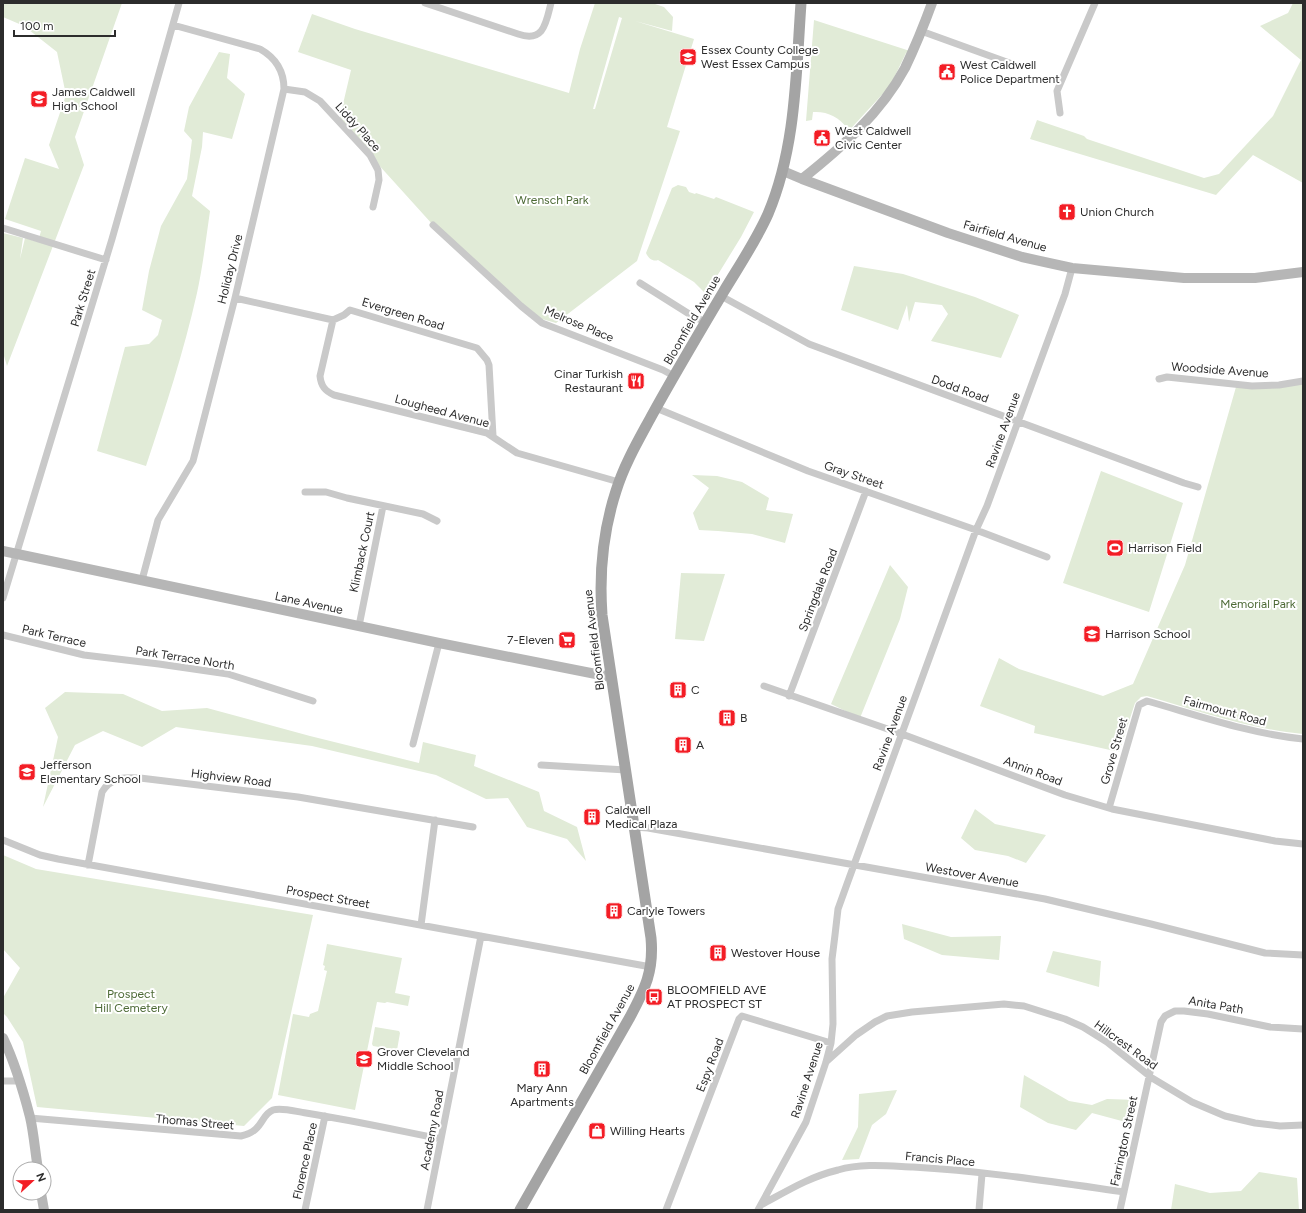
<svg xmlns="http://www.w3.org/2000/svg" width="1306" height="1213" viewBox="0 0 1306 1213" font-family="Figtree,sans-serif">
<style>
.green{fill:#e1ebd7;fill-rule:evenodd}
.lines{fill:none;stroke-linecap:round;stroke-linejoin:round}
.street{stroke:#c9c9c9;stroke-width:7}
.secondary{stroke:#b6b6b6;stroke-width:10}
.primary{stroke:#a4a4a4;stroke-width:11}
.labels{text-anchor:middle;stroke-width:4;stroke-linejoin:round;paint-order:stroke}
.poi-label{font-size:12px;fill:#2c2c2c;stroke:#fff;text-anchor:start}
.street-label{font-size:12px;fill:#2c2c2c;stroke:#fff}
.park-label{font-size:12px;fill:#4d6a36;stroke:#fff}
</style>
<rect width="100%" height="100%" fill="#fff"/>
<path class="green" d="M 3,3 L 122,3 L 75,137 L 84,165 L 7,366 L 4,356 L 3,358 L 3,233 L 23,238 L 20,259 L 25,238 L 38,242 L 41,231 L 5,219 L 25,158 L 59,169 L 49,145 L 66,95 L 57,52 L 24,26 L 3,17 Z
M 595,3 L 652,3 L 664,7 L 673,17 L 672,31 L 635,21 L 694,39 L 667,127 L 680,131 L 637,261 L 556,323 L 535,317 L 433,225 L 339,121 L 351,70 L 298,52 L 312,14 L 355,29 L 569,93 L 580,49 ZM 619,17 L 622,18 L 595,109 L 593,109 Z
M 1293,3 L 1303,3 L 1303,183 L 1253,155 L 1216,195 L 1030,139 L 1037,120 L 1084,136 L 1087,139 L 1204,178 L 1219,174 L 1273,116 L 1301,60 L 1260,26 L 1288,13 Z
M 814,20 L 910,51 L 906,53 L 890,86 L 844,136 L 842,134 L 847,128 C 839,117 827,111 813,112 L 812,120 L 806,121 Z
M 219,52 L 230,54 L 227,78 L 245,94 L 232,139 L 203,132 L 202,147 L 192,196 L 210,211 C 206,238 203,266 197,293 C 184,351 165,409 146,466 L 97,451 L 125,347 L 149,344 L 158,335 L 162,320 L 142,310 L 149,271 L 161,226 L 187,179 L 192,140 L 184,131 L 189,107 Z
M 678,185 L 686,187 L 689,192 L 695,194 L 696,193 L 714,199 L 716,197 L 754,212 L 741,237 L 706,294 L 694,282 L 658,260 C 653,262 648,258 646,253 L 672,188 Z
M 854,266 L 903,274 L 975,297 L 1019,315 L 1001,358 L 931,341 L 948,314 L 942,305 L 915,302 L 909,322 L 907,305 L 898,330 L 841,310 Z
M 1303,380 L 1303,734 C 1250,729 1198,711 1147,696 L 1141,697 L 1135,703 L 1119,752 L 1034,733 L 1035,726 L 980,706 L 999,658 L 1019,669 L 1103,696 L 1133,684 L 1185,565 L 1236,387 Z
M 1101,471 L 1183,503 L 1149,612 L 1063,583 Z
M 692,475 L 717,476 L 742,482 L 769,498 L 766,510 L 793,514 L 785,543 L 752,534 L 718,531 L 699,530 L 693,513 L 709,488 Z
M 890,565 L 908,587 L 900,619 L 860,718 L 831,704 Z
M 681,573 L 725,574 L 704,641 L 675,639 Z
M 65,692 L 123,694 L 162,711 L 207,708 L 310,736 L 419,763 L 423,742 L 476,755 L 474,766 L 539,792 L 544,811 L 577,827 L 586,861 L 567,839 L 527,827 L 508,798 L 486,799 L 436,775 L 312,746 L 176,727 L 142,747 L 103,731 L 75,745 L 43,807 L 58,737 L 45,708 Z
M 975,809 L 995,824 L 1046,835 L 1026,863 L 1008,856 L 975,850 L 961,838 Z
M 3,855 L 36,869 L 313,915 L 272,1098 L 244,1126 L 37,1107 L 23,1042 L 7,1017 L 3,1013 L 3,998 L 20,968 L 3,949 Z
M 902,924 L 951,937 L 1001,936 L 999,960 L 942,955 L 904,939 Z
M 327,944 L 402,958 L 395,993 L 410,996 L 408,1006 L 387,1002 L 385,1003 L 377,1002 L 355,1110 L 278,1095 L 293,1014 L 309,1017 L 310,1014 L 318,1011 L 327,971 L 324,970 L 325,966 L 323,965 Z
M 1053,951 L 1101,961 L 1099,987 L 1046,972 Z
M 375,1027 L 399,1031 L 400,1033 L 397,1050 L 373,1046 L 372,1044 Z
M 1024,1075 L 1069,1101 L 1092,1105 L 1107,1099 L 1138,1100 L 1133,1124 L 1092,1113 L 1076,1130 L 1048,1123 L 1020,1107 Z
M 897,1090 L 886,1114 L 872,1125 L 859,1159 L 842,1160 L 858,1127 L 859,1094 Z
M 1259,1172 L 1297,1178 L 1299,1210 L 1171,1210 L 1175,1184 L 1210,1193 L 1241,1191 Z"/>
<g class="lines">
<path class="street" d="M 425,3 L 518,34 C 544,43 546,23 551,3
M 921,31 L 1015,65
M 284,89 L 305,92 L 320,101 L 370,155 L 378,170 L 379,180 L 373,207
M 1060,113 L 1057,91 L 1095,3
M 433,225 L 521,306 L 542,323 L 663,370 L 674,376
M 3,228 L 106,260
M 640,283 L 694,317 L 706,322
M 721,296 L 809,344 L 1184,483 L 1198,487
M 235,298 L 333,320 L 344,315 L 350,310 L 477,348 L 487,360 L 489,365 L 493,436
M 333,320 L 320,376 C 321,386 325,391 334,395 L 487,433 L 517,453 L 619,482
M 1159,379 L 1167,377 L 1252,386 L 1279,385 L 1303,381
M 656,408 L 808,471 L 976,530 L 1047,557
M 305,492 L 326,492 L 347,498 L 423,514 L 437,521
M 142,580 L 158,520 L 193,461 L 235,298 L 284,89 C 284,71 276,58 260,49 L 173,25
M 3,598 L 112,239 L 179,3
M 359,626 L 383,506
M 3,635 L 84,655 L 159,664 L 228,674 L 313,701
M 764,686 L 902,734 L 1065,795 L 1112,809 L 1275,841 L 1303,844
M 789,696 L 866,491
M 413,744 L 439,643
M 541,765 L 626,770
M 1109,808 L 1139,705 L 1147,701 C 1197,715 1251,734 1303,739
M 634,827 L 648,828 L 1045,899 L 1151,924 L 1265,953 L 1303,955
M 3,840 L 40,855 L 58,859 L 651,967
M 88,865 L 102,792 C 111,777 125,777 140,778 L 298,797 L 473,827
M 421,925 L 435,820
M 826,1062 L 856,1035 L 875,1022 L 887,1016 L 912,1012 L 1004,1004 L 1024,1006 L 1065,1019 L 1083,1027 L 1107,1042 L 1152,1078 L 1192,1102 L 1225,1116 L 1255,1123 L 1280,1126 L 1303,1125
M 3,1081 L 20,1081
M 30,1118 L 241,1136 C 264,1131 260,1115 273,1110 C 282,1107 297,1112 306,1113 C 351,1120 396,1130 441,1139
M 761,1205 C 787,1191 809,1177 838,1170 C 862,1163 889,1166 913,1167 C 984,1171 1054,1182 1124,1192
M 305,1210 L 325,1116
M 427,1210 L 481,936
M 666,1210 L 739,1019 L 742,1016 L 831,1043
M 758,1210 L 806,1122 L 826,1062 L 831,1043 L 833,1024 L 832,959 L 835,935 L 838,909 L 847,884 L 976,530 L 987,506 L 1065,294 L 1072,268
M 979,1210 L 982,1174
M 1120,1210 L 1161,1022 L 1165,1016 L 1175,1011 L 1184,1011 L 1208,1014 L 1270,1027 L 1303,1029"/>
<path class="secondary" d="M 783,171 L 802,179 L 948,233 L 1022,257 L 1072,268 L 1184,278 L 1255,278 L 1303,272
M 802,179 C 841,148 881,113 905,68 C 915,47 924,25 932,3
M 3,551 L 439,643 L 611,677
M 3,1038 C 15,1063 23,1090 30,1117 C 34,1134 35,1152 38,1169
M 41,1193 L 44,1210"/>
<path class="primary" d="M 520,1210 L 630,1017 C 645,989 654,971 651,938 L 602,615 C 599,573 603,531 616,491 C 624,465 638,441 651,417 C 674,375 699,333 724,291 C 739,266 756,241 768,214 C 796,148 796,74 801,3"/>
</g>
<defs>
<symbol id="university-square" viewBox="-11 -11 22 22"><rect x="-9" y="-9" width="18" height="18" rx="4" fill="#f31d25" stroke="#fff"/><path d="M0-5L7-2L0 1L-7-2ZM-4 1L0 2.5L4 1V4Q0 6-4 4Z" fill="#fff"/></symbol>
<symbol id="civic-square" viewBox="-11 -11 22 22"><rect x="-9" y="-9" width="18" height="18" rx="4" fill="#f31d25" stroke="#fff"/><path d="M-.6-6.5H3V-4.5H.6V-3L4-1V1h2V6H-6V1h2V-1L-.6-3ZM-1.2 2.5V6h2.4V2.5Z" fill="#fff"/></symbol>
<symbol id="school-square" viewBox="-11 -11 22 22"><rect x="-9" y="-9" width="18" height="18" rx="4" fill="#f31d25" stroke="#fff"/><path d="M0-5L7-2L0 1L-7-2ZM-4 1L0 2.5L4 1V4Q0 6-4 4Z" fill="#fff"/></symbol>
<symbol id="church-square" viewBox="-11 -11 22 22"><rect x="-9" y="-9" width="18" height="18" rx="4" fill="#f31d25" stroke="#fff"/><path d="M-1.2-6h2.4v3.5h3.3v2.4h-3.3V6h-2.4V-.1h-3.3v-2.4h3.3Z" fill="#fff"/></symbol>
<symbol id="restaurant-square" viewBox="-11 -11 22 22"><rect x="-9" y="-9" width="18" height="18" rx="4" fill="#f31d25" stroke="#fff"/><path d="M-5-6h1v4h1v-4h1v4h1v-4h1v5L-1.5 .5V6h-2V.5L-5-1ZM5-6V6H3V1.5H1.5Q1.5-4 5-6Z" fill="#fff"/></symbol>
<symbol id="stadium-square" viewBox="-11 -11 22 22"><rect x="-9" y="-9" width="18" height="18" rx="4" fill="#f31d25" stroke="#fff"/><path d="M0-5a6.5 5 0 1 0 0 10a6.5 5 0 1 0 0-10ZM-3.5-1.8h7v3.6h-7Z" fill="#fff"/></symbol>
<symbol id="supermarket-square" viewBox="-11 -11 22 22"><rect x="-9" y="-9" width="18" height="18" rx="4" fill="#f31d25" stroke="#fff"/><path d="M-6-5.5h2.5l.6 2H6L4.5 2H-2.5L-4.4-4H-6ZM-1.5 3.2a1.3 1.3 0 1 0 .1 0ZM3 3.2a1.3 1.3 0 1 0 .1 0Z" fill="#fff"/></symbol>
<symbol id="building-square" viewBox="-11 -11 22 22"><rect x="-9" y="-9" width="18" height="18" rx="4" fill="#f31d25" stroke="#fff"/><path d="M-4-6H4V6H1V3H-1V6H-4ZM-2.5-4.3h1.7v1.8h-1.7ZM.8-4.3h1.7v1.8H.8ZM-2.5-1h1.7V.8h-1.7ZM.8-1h1.7V.8H.8Z" fill="#fff"/></symbol>
<symbol id="bus-square" viewBox="-11 -11 22 22"><rect x="-9" y="-9" width="18" height="18" rx="4" fill="#f31d25" stroke="#fff"/><path d="M-5-6H5V4H4V6H2V4H-2V6H-4V4H-5ZM-3.5-4V0h7V-4ZM-3.5 1.2v1.5H-2V1.2ZM2 1.2v1.5H3.5V1.2Z" fill="#fff"/></symbol>
<symbol id="shop-square" viewBox="-11 -11 22 22"><rect x="-9" y="-9" width="18" height="18" rx="4" fill="#f31d25" stroke="#fff"/><path d="M-5-2.5h2.3a2.7 3.5 0 0 1 5.4 0H5L5.5 6h-11ZM-1.5-2.5h3a1.5 2.3 0 0 0-3 0Z" fill="#fff"/></symbol>
</defs>
<g fill-rule="evenodd">
<use href="#university-square" x="678" y="47" width="20" height="20"/>
<use href="#civic-square" x="937" y="62" width="20" height="20"/>
<use href="#school-square" x="29" y="89" width="20" height="20"/>
<use href="#civic-square" x="812" y="128" width="20" height="20"/>
<use href="#church-square" x="1057" y="202" width="20" height="20"/>
<use href="#restaurant-square" x="626" y="371" width="20" height="20"/>
<use href="#stadium-square" x="1105" y="538" width="20" height="20"/>
<use href="#school-square" x="1082" y="624" width="20" height="20"/>
<use href="#supermarket-square" x="557" y="630" width="20" height="20"/>
<use href="#building-square" x="668" y="680" width="20" height="20"/>
<use href="#building-square" x="717" y="708" width="20" height="20"/>
<use href="#building-square" x="673" y="735" width="20" height="20"/>
<use href="#school-square" x="17" y="762" width="20" height="20"/>
<use href="#building-square" x="582" y="807" width="20" height="20"/>
<use href="#building-square" x="604" y="901" width="20" height="20"/>
<use href="#building-square" x="708" y="943" width="20" height="20"/>
<use href="#bus-square" x="644" y="987" width="20" height="20"/>
<use href="#school-square" x="354" y="1049" width="20" height="20"/>
<use href="#building-square" x="532" y="1059" width="20" height="20"/>
<use href="#shop-square" x="587" y="1121" width="20" height="20"/>
</g>
<g class="labels">
<g class="poi-label">
<text x="701" y="54">Essex County College<tspan x="701" dy="14">West Essex Campus</tspan></text>
<text x="960" y="69">West Caldwell<tspan x="960" dy="14">Police Department</tspan></text>
<text x="52" y="96">James Caldwell<tspan x="52" dy="14">High School</tspan></text>
<text x="835" y="135">West Caldwell<tspan x="835" dy="14">Civic Center</tspan></text>
<text x="1080" y="216">Union Church</text>
<text x="623" y="378" text-anchor="end">Cinar Turkish<tspan x="623" dy="14">Restaurant</tspan></text>
<text x="1128" y="552">Harrison Field</text>
<text x="1105" y="638">Harrison School</text>
<text x="554" y="644" text-anchor="end">7-Eleven</text>
<text x="691" y="694">C</text>
<text x="740" y="722">B</text>
<text x="696" y="749">A</text>
<text x="40" y="769">Jefferson<tspan x="40" dy="14">Elementary School</tspan></text>
<text x="605" y="814">Caldwell<tspan x="605" dy="14">Medical Plaza</tspan></text>
<text x="627" y="915">Carlyle Towers</text>
<text x="731" y="957">Westover House</text>
<text x="667" y="994">BLOOMFIELD AVE<tspan x="667" dy="14">AT PROSPECT ST</tspan></text>
<text x="377" y="1056">Grover Cleveland<tspan x="377" dy="14">Middle School</tspan></text>
<text x="542" y="1092" text-anchor="middle">Mary Ann<tspan x="542" dy="14">Apartments</tspan></text>
<text x="610" y="1135">Willing Hearts</text>
</g>
<g class="street-label">
<text transform="translate(358 127) rotate(48)" y="4">Liddy Place</text>
<text transform="translate(1005 236) rotate(16)" y="4">Fairfield Avenue</text>
<text transform="translate(230 269) rotate(-76)" y="4">Holiday Drive</text>
<text transform="translate(83 298) rotate(-73)" y="4">Park Street</text>
<text transform="translate(403 314) rotate(17)" y="4">Evergreen Road</text>
<text transform="translate(692 320) rotate(-60)" y="4">Bloomfield Avenue</text>
<text transform="translate(579 324) rotate(23)" y="4">Melrose Place</text>
<text transform="translate(1220 370) rotate(4)" y="4">Woodside Avenue</text>
<text transform="translate(960 389) rotate(20)" y="4">Dodd Road</text>
<text transform="translate(442 411) rotate(15)" y="4">Lougheed Avenue</text>
<text transform="translate(1003 430) rotate(-70)" y="4">Ravine Avenue</text>
<text transform="translate(854 475) rotate(19)" y="4">Gray Street</text>
<text transform="translate(362 552) rotate(-78)" y="4">Klimback Court</text>
<text transform="translate(818 590) rotate(-69)" y="4">Springdale Road</text>
<text transform="translate(309 603) rotate(12)" y="4">Lane Avenue</text>
<text transform="translate(54 636) rotate(13)" y="4">Park Terrace</text>
<text transform="translate(594 640) rotate(-97)" y="4">Bloomfield Avenue</text>
<text transform="translate(185 658) rotate(9)" y="4">Park Terrace North</text>
<text transform="translate(1225 711) rotate(15)" y="4">Fairmount Road</text>
<text transform="translate(890 733) rotate(-70)" y="4">Ravine Avenue</text>
<text transform="translate(1114 751) rotate(-74)" y="4">Grove Street</text>
<text transform="translate(1033 771) rotate(21)" y="4">Annin Road</text>
<text transform="translate(231 778) rotate(7)" y="4">Highview Road</text>
<text transform="translate(972 875) rotate(10)" y="4">Westover Avenue</text>
<text transform="translate(328 897) rotate(10)" y="4">Prospect Street</text>
<text transform="translate(1216 1005) rotate(10)" y="4">Anita Path</text>
<text transform="translate(607 1029) rotate(-61)" y="4">Bloomfield Avenue</text>
<text transform="translate(1126 1045) rotate(36)" y="4">Hillcrest Road</text>
<text transform="translate(710 1065) rotate(-69)" y="4">Espy Road</text>
<text transform="translate(807 1080) rotate(-72)" y="4">Ravine Avenue</text>
<text transform="translate(195 1122) rotate(5)" y="4">Thomas Street</text>
<text transform="translate(432 1130) rotate(-79)" y="4">Academy Road</text>
<text transform="translate(1124 1141) rotate(-78)" y="4">Farrington Street</text>
<text transform="translate(940 1159) rotate(5)" y="4">Francis Place</text>
<text transform="translate(305 1161) rotate(-78)" y="4">Florence Place</text>
</g>
<g class="park-label">
<text x="552" y="204">Wrensch Park</text>
<text x="1258" y="608">Memorial Park</text>
<text x="131" y="998">Prospect<tspan x="131" dy="14">Hill Cemetery</tspan></text>
</g>
</g>
<rect width="1306" height="1213" fill="none" stroke="#2c2c2c" stroke-width="8"/>
<g transform="translate(32 1181) rotate(68)"><circle r="19" fill="#ffffff" stroke="#ababab"/>
<path d="M0-3L7 15L0 10L-7 15Z" fill="#f31d25"/>
<text y="-6" font-size="11" font-weight="bold" text-anchor="middle" fill="#2c2c2c">N</text>
</g>
<path d="M14 30v6h101v-6" fill="none" stroke="#2c2c2c" stroke-width="2"/>
<text x="20" y="30" font-size="12" fill="#2c2c2c" stroke="#ffffff" stroke-width="3" paint-order="stroke">100 m</text>
</svg>
